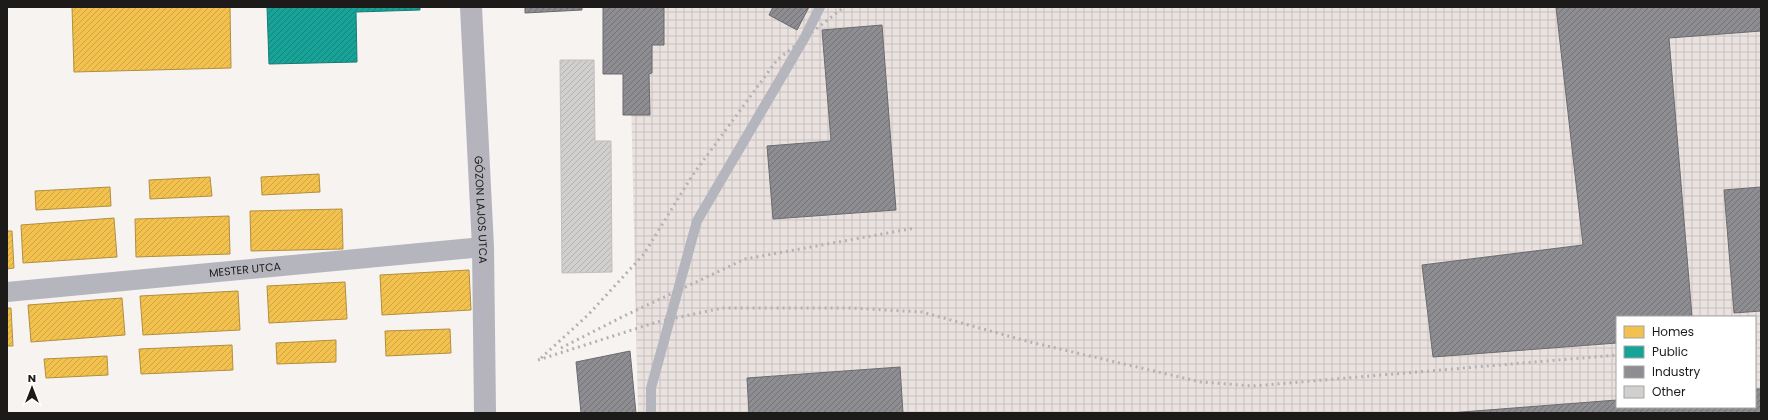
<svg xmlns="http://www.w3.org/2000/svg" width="1768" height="420" viewBox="0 0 1768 420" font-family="Poppins,sans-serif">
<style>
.industrial{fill:url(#industrial-grid);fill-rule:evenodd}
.homes{fill:url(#homes-hatch);stroke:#b28f3e}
.public{fill:url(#public-hatch);stroke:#197a72}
.industry{fill:url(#industry-hatch);stroke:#6b6b6e}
.building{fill:url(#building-hatch);stroke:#c1bebd}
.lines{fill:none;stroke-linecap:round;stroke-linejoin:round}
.lane{stroke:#b5b5be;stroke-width:10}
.street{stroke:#b5b5be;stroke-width:20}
.secondary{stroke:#b5b4bc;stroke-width:22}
.rail{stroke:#b1b2b6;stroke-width:3;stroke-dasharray:2 4;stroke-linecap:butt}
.labels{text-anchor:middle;stroke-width:4;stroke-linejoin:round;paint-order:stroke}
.street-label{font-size:11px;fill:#1d1b1a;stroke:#fff}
</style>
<defs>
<pattern id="industrial-grid" width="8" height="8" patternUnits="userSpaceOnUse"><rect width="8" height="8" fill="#eae2df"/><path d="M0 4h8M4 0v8" fill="none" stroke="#c8c1bf"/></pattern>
<pattern id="homes-hatch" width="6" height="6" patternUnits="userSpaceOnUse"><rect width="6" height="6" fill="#f2c14e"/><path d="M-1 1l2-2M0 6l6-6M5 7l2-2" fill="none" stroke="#cfa544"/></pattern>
<pattern id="public-hatch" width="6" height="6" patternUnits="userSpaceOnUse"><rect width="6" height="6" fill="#17a398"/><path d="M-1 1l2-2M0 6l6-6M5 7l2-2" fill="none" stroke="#14847b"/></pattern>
<pattern id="industry-hatch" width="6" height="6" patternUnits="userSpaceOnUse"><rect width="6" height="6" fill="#8d8d92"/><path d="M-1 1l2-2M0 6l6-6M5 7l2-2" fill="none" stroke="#737276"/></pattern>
<pattern id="building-hatch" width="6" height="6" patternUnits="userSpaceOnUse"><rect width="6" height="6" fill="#d2d0ce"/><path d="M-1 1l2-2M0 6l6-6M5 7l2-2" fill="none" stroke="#b4b2b0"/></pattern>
</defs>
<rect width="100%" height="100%" fill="#f6f3f1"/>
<path class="industrial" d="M 629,7 L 1761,7 L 1761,413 L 638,413 ZM 1617,317 L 1755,317 L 1755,407 L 1617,407 Z"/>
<path class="homes" d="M 72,7 L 230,7 L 231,68 L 74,72 Z
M 319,174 L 320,192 L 262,195 L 261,177 Z
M 210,177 L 212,196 L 150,199 L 149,180 Z
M 110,187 L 111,206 L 36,210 L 35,191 Z
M 342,209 L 343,249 L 251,251 L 250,211 Z
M 229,216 L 230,254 L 136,257 L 135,219 Z
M 114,218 L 117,257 L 23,263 L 21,225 Z
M 7,231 L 12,231 L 14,268 L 7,269 Z
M 469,270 L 471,310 L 382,315 L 380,275 Z
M 345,282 L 347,319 L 269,323 L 267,286 Z
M 238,291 L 240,330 L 143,335 L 140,296 Z
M 122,298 L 125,335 L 31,342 L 28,305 Z
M 7,308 L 11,308 L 13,346 L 7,346 Z
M 450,329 L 451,353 L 386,356 L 385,331 Z
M 336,340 L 336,362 L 277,364 L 276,343 Z
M 232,345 L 233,370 L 141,374 L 139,349 Z
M 107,356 L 108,375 L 46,378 L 44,359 Z"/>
<path class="public" d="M 267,7 L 420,7 L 420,10 L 356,12 L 357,62 L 269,64 Z"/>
<path class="industry" d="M 525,7 L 582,7 L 582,10 L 525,13 Z
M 603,7 L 664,7 L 664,45 L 652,45 L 652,73 L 649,74 L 650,115 L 623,115 L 623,74 L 603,74 Z
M 773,7 L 809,7 L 797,30 L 769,15 Z
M 1556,7 L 1761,7 L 1761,31 L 1669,38 L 1692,317 L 1617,317 L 1617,343 L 1433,357 L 1422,265 L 1583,245 Z
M 882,25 L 896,210 L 773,219 L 767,146 L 831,141 L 822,30 Z
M 1761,187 L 1761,311 L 1734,313 L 1724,190 Z
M 630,351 L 636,413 L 581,413 L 576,362 Z
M 900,367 L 903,413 L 749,413 L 747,378 Z
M 1755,389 L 1761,389 L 1761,413 L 1449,413 L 1617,400 L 1617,407 L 1755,407 Z"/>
<path class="building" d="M 560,60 L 594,60 L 595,141 L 611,141 L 612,272 L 562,273 Z"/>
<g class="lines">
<path class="lane" d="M 651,413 L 651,388 L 697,221 L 805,37 L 820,7"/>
<path class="street" id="s1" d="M 7,292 L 483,247"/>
<path class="secondary" id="s2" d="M 471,7 L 483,247 L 485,413"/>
<path class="rail" d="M 1755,343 L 1761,343
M 561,348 L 624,316 L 745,259 L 915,228
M 541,358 L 588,315 L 644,254 L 692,176 L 777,60 L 844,7
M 538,360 L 657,322 L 722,308 L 851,308 L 922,312 L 1030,342 L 1201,382 L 1253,386 L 1617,355"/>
</g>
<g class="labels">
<g class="street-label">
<text dy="4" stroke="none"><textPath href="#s2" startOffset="203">GÓZON LAJOS UTCA</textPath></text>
<text dy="4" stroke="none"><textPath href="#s1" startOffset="239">MESTER UTCA</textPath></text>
</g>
</g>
<rect width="1768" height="420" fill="none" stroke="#1d1b1a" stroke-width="16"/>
<rect x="1616" y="316" width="140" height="92" fill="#ffffff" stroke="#a5a4a3"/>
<rect x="1624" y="326" width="20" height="12" fill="#f2c14e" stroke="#a5a4a3"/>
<text x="1652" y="336" font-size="12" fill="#1d1b1a">Homes</text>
<rect x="1624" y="346" width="20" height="12" fill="#17a398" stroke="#a5a4a3"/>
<text x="1652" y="356" font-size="12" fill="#1d1b1a">Public</text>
<rect x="1624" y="366" width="20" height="12" fill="#8d8d92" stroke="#a5a4a3"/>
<text x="1652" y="376" font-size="12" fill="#1d1b1a">Industry</text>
<rect x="1624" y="386" width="20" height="12" fill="#d2d0ce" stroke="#a5a4a3"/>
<text x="1652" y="396" font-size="12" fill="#1d1b1a">Other</text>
<g transform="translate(32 388)" stroke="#ffffff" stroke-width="3" paint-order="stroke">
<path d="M0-3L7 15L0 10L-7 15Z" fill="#1d1b1a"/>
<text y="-6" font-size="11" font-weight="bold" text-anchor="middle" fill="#1d1b1a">N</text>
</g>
</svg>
